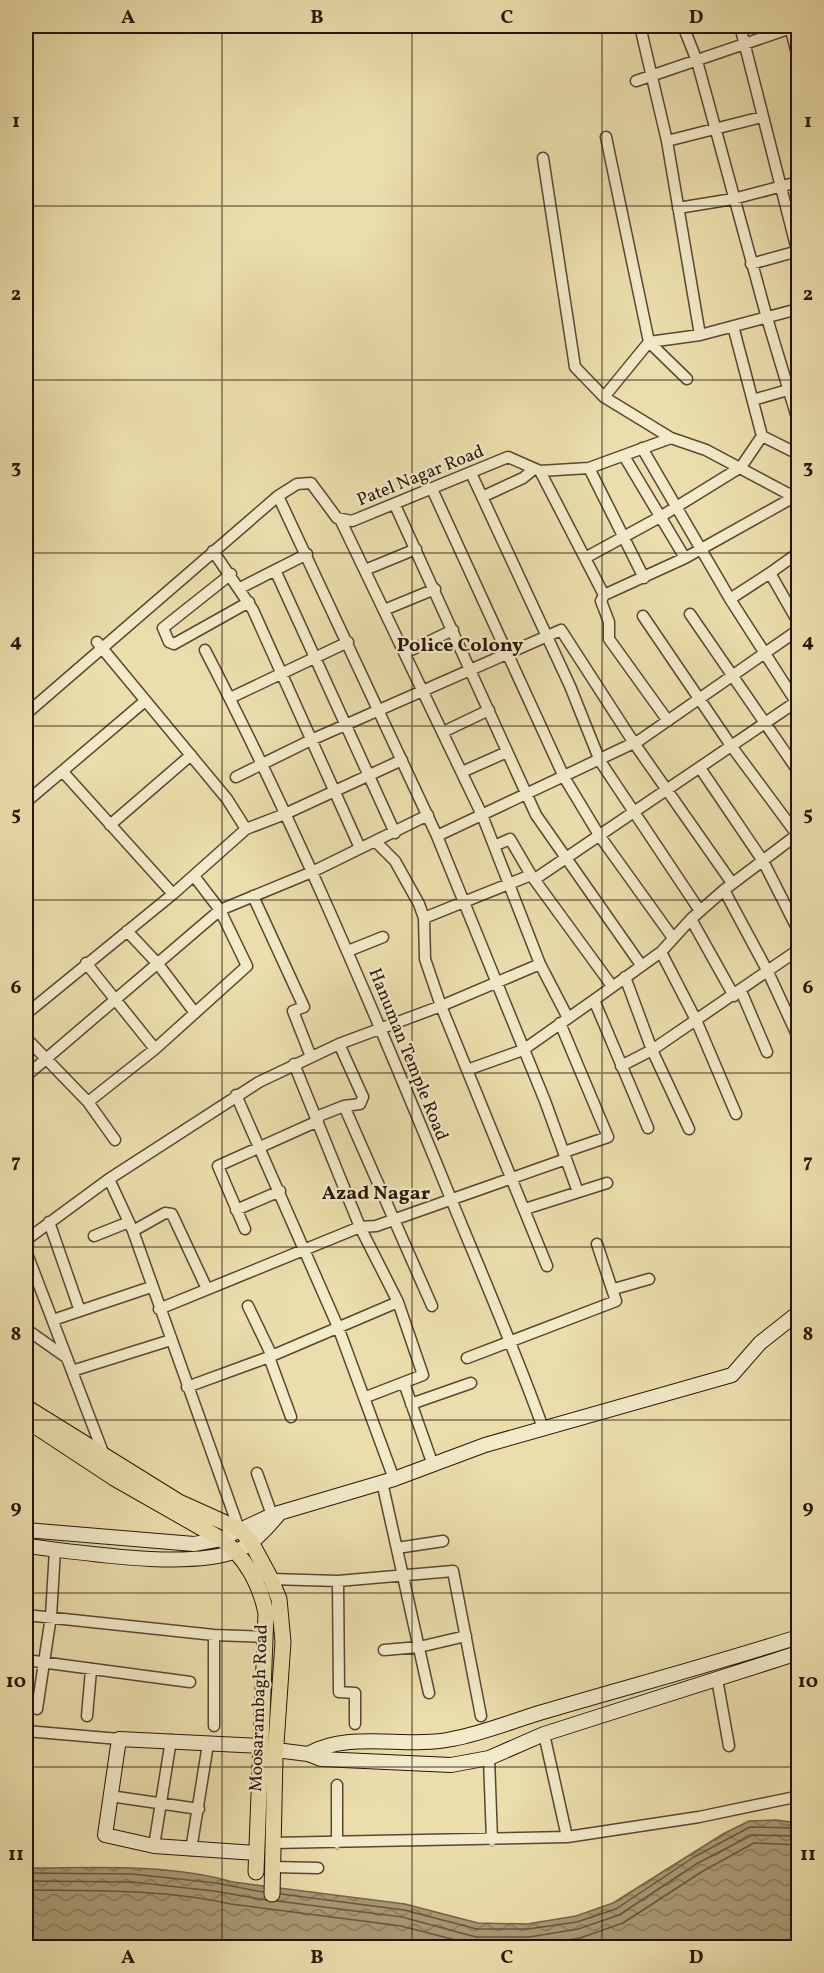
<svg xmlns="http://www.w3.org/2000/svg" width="824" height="1973" viewBox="0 0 824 1973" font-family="Vollkorn,serif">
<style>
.water{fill:url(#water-waves);stroke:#756449;stroke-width:1.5}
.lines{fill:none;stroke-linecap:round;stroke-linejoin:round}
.shore{stroke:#68563e;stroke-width:1.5}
.street-casing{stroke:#594631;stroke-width:13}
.secondary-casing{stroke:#281408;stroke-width:16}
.primary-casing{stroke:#281408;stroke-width:17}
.street{stroke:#f2eac9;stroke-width:10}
.secondary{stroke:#f2eac9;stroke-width:14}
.primary{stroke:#ebdeac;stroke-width:15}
.grid{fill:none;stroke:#281408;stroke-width:1.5;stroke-opacity:0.55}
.labels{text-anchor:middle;stroke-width:4.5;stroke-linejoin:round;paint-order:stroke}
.street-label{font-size:18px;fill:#281408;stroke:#f2eac9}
.neighbourhood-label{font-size:20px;font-weight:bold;fill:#281408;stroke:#f2eac9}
.neatline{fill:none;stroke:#281408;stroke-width:2}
.grid-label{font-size:20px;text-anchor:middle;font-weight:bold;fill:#281408}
</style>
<defs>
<pattern id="water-waves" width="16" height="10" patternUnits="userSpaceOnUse" patternTransform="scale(1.5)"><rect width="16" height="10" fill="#a99974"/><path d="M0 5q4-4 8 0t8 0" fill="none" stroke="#8a7c5d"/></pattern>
</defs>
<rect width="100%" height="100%" fill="#ebdeac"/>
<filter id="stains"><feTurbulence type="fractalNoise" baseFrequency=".00333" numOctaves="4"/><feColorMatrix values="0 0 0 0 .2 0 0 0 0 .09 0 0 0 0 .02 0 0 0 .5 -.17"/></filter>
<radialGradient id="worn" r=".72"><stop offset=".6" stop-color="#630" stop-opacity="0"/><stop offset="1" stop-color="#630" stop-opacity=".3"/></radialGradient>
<path class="water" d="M 776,1820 L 798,1823 L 798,1947 L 26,1948 L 26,1868 C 94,1868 167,1863 233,1882 L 405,1904 L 478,1923 L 527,1924 L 576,1916 L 613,1903 L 723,1834 L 749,1821 Z"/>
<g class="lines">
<path class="shore" d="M 26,1873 L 132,1874 L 216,1883 L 263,1892
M 26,1881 L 132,1882 L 214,1891 L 266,1900
M 26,1890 C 94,1891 163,1889 231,1904 L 401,1926 L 475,1945 L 529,1946 L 580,1938 L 623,1923 L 703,1871 L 754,1843 L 798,1845
M 281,1894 L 404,1910 L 477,1929 L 528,1929 L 577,1922 L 616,1909 L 694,1857 L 750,1827 L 798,1828
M 277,1901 L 402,1917 L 476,1937 L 529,1937 L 578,1929 L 619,1915 L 698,1863 L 752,1835 L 798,1836"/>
<defs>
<path id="street" d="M 640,26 L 667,141 L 700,335
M 683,26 L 697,61 L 767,318 L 798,421
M 740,26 L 798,254
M 790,26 L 798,58
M 636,81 L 797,26
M 606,137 L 649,342 L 687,379
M 667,141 L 762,117
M 543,158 L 575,367 L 604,397 L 671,438
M 678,208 L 733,199 L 798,182
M 751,264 L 798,251
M 604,397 L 649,342 L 700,335 L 798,309
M 753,400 L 798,387
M 762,436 L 798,454
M 642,448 L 730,599 L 798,705
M 624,456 L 685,558
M 589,468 L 644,578
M 540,471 L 604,595
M 471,473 L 570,686 L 600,761 L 700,911
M 432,489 L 564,777 L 599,835 L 673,938
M 278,496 L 437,836 L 545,1101 L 578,1192
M 482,497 L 523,478 L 534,469
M 395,505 L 536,815 L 641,965
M 341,521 L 482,815 L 540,964 L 568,1018
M 213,551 L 253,610 L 360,848
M 585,558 L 660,517 L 741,467 L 762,436 L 733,326
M 275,570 L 395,833
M 365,570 L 416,549
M 770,573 L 798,553
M 231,574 L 163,628 L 169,642 L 174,644 L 249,602
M 240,588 L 307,554
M 730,599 L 770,573 L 798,622
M 384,610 L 435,589
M 690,614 L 798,771
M 643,616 L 732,747 L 798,836
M 97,642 L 227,799 L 246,829
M 205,650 C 292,818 366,992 438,1167 C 473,1254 511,1339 543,1428
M 405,653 L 453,630
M 230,698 L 348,642
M 26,714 L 278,496 L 297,484 L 311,483 L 337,518 L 352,521 L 508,457 L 540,471 L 589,468 L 671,438 L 706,450 L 798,499
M 668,721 L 609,639 L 609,622 L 601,601 L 604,595 L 685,558 L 794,497
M 443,732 L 489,710
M 700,768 L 763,861 L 798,930
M 63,772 L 173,894
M 462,772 L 507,752
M 236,777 L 311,740 L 561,630 L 634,743 L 732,883
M 26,802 L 145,701
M 110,825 L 191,755
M 437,836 L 640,740 L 798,630
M 375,841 L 395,861 L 419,904 L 424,918 L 425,959 L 441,1006 L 547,1266
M 494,846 L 510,839 L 531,875 L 612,986
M 535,879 L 796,702
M 724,890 L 768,972 L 798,1037
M 253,896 L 304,1007 L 293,1011 L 311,1057
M 424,918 L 531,875
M 691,919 L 734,996
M 127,931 L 158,964 L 195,1013
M 348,951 L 383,937
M 661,952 L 696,1020 L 736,1114
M 86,963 L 155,1049
M 625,977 L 652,1050 L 689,1129
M 741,991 L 767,1052
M 594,1000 L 648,1128
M 26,1014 L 173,894 L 246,829 L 285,814 L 402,760
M 560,1023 L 608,1137 L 564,1152
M 26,1038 L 88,1102 L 115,1140
M 339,1044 L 363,1097 L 360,1104 L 344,1106 L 432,1306
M 294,1064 L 360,1227 L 398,1302 L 423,1375 L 366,1397
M 621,1066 L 652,1050 L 798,950
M 467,1070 L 523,1050 L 594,1000 L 661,952 L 691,919 L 724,890 L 798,834
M 26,1076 L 220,910 L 312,872 L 428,815
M 236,1095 L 338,1327 L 394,1479
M 88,1102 L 155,1049 L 247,966 L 220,910 L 194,876
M 316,1117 L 344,1106
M 109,1179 L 133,1231 L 239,1529
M 525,1209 L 607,1183
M 236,1210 L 280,1191
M 49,1222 L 80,1311
M 245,1229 L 218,1166 L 318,1121
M 133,1231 L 165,1213 L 172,1214 L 207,1289
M 94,1236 L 129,1222
M 26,1240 L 109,1179 L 259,1082 L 339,1044 L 441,1006 L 540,964
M 26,1251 L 104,1455
M 614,1289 L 649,1279
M 248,1306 L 272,1356
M 159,1309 L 360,1227 L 376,1226 L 566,1159
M 53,1320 L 151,1287
M 26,1329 L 67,1358
M 269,1357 L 291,1417
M 467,1358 L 616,1301 L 597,1244
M 72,1371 L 171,1340
M 404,1383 L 433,1465
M 187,1387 L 269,1357 L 398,1302
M 411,1404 L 471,1383
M 257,1473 L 272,1515
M 382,1482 L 429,1693
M 397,1548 L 443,1541
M 271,1579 L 338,1581 L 453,1571 L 481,1716
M 338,1581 L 339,1692 L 355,1693 L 355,1724
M 26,1615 L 214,1635 L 266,1637
M 384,1650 L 419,1647 L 466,1636
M 26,1660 L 190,1682
M 717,1679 L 729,1746
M 37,1709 L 51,1616 L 55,1550
M 87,1716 L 91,1670
M 214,1726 L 214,1635
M 26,1731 L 119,1739
M 544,1734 L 567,1837
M 489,1758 L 492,1840
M 110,1796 L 199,1809
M 273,1843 L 567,1837 L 699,1817 L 795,1797
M 337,1843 L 337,1785
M 154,1846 L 171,1740
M 191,1850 L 208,1744
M 273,1867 L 318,1868"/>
<path id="secondary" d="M 26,1530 L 194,1544 L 221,1539 L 272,1515 L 394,1479 L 485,1445 L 732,1375 L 760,1343 L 798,1313
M 26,1546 C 80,1552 186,1570 236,1551 C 252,1545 267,1528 278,1515
M 276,1750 L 308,1754 L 321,1759 L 451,1765 L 489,1758 L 544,1734 L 798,1653
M 308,1754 C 351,1730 406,1749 452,1739 C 486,1733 519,1718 553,1709 C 635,1685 717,1663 798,1637
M 256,1853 L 154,1846 L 105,1835 L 119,1739 L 262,1746"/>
<path id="primary" d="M 26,1407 L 179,1502 L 239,1529 L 251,1542 L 271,1579 L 279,1599 L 283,1642 L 275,1758 L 272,1894
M 26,1420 L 114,1478 L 221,1539 C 245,1556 260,1584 266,1613 L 256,1872"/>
</defs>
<use href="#street" class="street-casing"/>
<use href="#secondary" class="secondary-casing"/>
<use href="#primary" class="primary-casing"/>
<use href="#street" class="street"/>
<use href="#secondary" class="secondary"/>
<use href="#primary" class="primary"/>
</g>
<path class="grid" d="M 222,26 L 222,1948M 412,26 L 412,1948M 602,26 L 602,1948M 26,206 L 798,206M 26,380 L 798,380M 26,553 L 798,553M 26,726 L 798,726M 26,900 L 798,900M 26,1073 L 798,1073M 26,1247 L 798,1247M 26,1420 L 798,1420M 26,1593 L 798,1593M 26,1767 L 798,1767"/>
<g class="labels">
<g class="street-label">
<text transform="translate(420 475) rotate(-22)" y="6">Patel Nagar Road</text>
<text transform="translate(409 1054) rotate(68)" y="6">Hanuman Temple Road</text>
<text transform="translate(258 1708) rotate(-88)" y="6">Moosarambagh Road</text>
</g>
<g class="neighbourhood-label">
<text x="460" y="651">Police Colony</text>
<text x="376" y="1199">Azad Nagar</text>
</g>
</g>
<rect width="824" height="1973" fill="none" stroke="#ebdeac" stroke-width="66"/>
<rect x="33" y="33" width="758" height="1907" class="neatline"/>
<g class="grid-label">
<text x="128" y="23">A</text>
<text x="317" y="23">B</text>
<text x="507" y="23">C</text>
<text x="696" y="23">D</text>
<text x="16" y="127">1</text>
<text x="808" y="127">1</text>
<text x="16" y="300">2</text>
<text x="808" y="300">2</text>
<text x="16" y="473">3</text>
<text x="808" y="473">3</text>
<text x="16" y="647">4</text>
<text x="808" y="647">4</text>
<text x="16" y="820">5</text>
<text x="808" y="820">5</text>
<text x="16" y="993">6</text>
<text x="808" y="993">6</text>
<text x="16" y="1167">7</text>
<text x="808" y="1167">7</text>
<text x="16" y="1340">8</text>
<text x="808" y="1340">8</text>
<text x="16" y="1513">9</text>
<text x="808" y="1513">9</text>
<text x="16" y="1687">10</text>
<text x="808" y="1687">10</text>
<text x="16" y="1860">11</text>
<text x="808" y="1860">11</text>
<text x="128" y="1963">A</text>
<text x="317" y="1963">B</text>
<text x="507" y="1963">C</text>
<text x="696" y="1963">D</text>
</g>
<rect width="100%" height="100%" filter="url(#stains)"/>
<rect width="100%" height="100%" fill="url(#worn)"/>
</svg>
